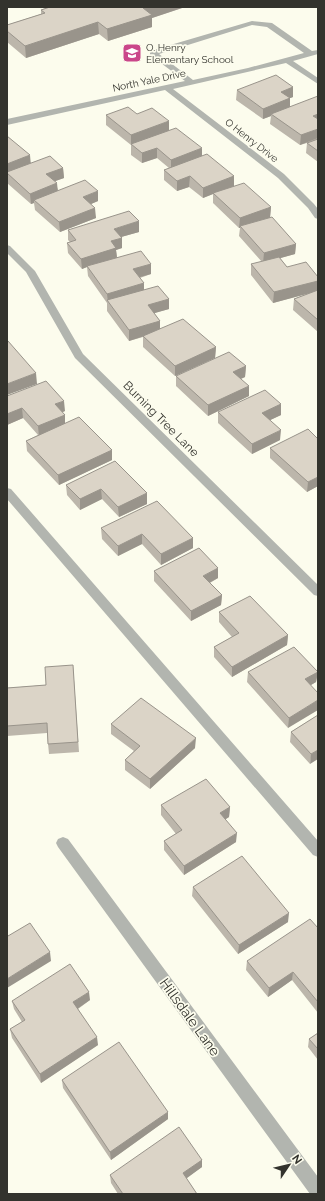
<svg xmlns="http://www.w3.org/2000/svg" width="325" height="1201" viewBox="0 0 325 1201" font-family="Raleway,sans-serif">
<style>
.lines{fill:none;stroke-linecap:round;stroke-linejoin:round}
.minor{fill:#b2b5af;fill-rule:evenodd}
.wall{fill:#bcb6ab}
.shaded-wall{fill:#99948b}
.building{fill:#dbd4c7;stroke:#99948b}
.labels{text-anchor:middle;stroke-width:3.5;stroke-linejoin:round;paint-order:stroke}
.far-poi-label{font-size:10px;fill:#33332d;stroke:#fcfced;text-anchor:start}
.far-street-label{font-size:10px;fill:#33332d;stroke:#fcfced}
.street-label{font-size:12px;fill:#33332d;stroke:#fcfced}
.near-street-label{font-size:14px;fill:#33332d;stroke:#fcfced}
</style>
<rect width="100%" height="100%" fill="#fcfced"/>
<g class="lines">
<path class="minor" d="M 252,21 L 272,23 L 312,51 L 318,50 L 318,54 L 293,61 L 318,78 L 318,84 L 286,63 L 173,89 L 284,174 L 314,204 L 318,209 L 318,219 L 315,218 L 308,208 L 278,178 L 165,90 L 7,125 L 7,119 L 185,81 L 150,55 L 150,51 ZM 252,25 L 267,27 L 304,53 L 248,68 L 193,80 L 159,54 Z
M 7,245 L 10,246 L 35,271 L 83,354 L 318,585 L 318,596 L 314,595 L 75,358 L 26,272 L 7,253 Z
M 7,488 L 11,489 L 318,841 L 318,857 L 313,855 L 7,499 Z
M 63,837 L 68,839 L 318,1177 L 318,1194 L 310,1194 L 58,847 L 56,843 L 58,839 Z"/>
</g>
<path class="wall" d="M 43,7 L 185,7 L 152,18 L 152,27 L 108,41 L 99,34 L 26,58 L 7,42 L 7,25 L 41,14 L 41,10 L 45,8 Z
M 293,87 L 293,97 L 290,98 L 290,107 L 318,139 L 318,162 L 306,153 L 307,143 L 300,145 L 270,124 L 271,116 L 263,119 L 236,100 L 237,90 Z
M 137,114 L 169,130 L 202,156 L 234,176 L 234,186 L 271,207 L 270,217 L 296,244 L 295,254 L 280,258 L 287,267 L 318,277 L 318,332 L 293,310 L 294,299 L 309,293 L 273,303 L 251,275 L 251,264 L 262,262 L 239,236 L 240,228 L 239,228 L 213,203 L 213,194 L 203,198 L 189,187 L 177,191 L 164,180 L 164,170 L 169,168 L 157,158 L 142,163 L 131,155 L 131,145 L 106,125 L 106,115 Z
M 7,136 L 31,163 L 63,168 L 64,178 L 55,181 L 58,190 L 98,201 L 91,204 L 96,218 L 60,232 L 35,210 L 34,203 L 31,204 L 7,183 Z
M 68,230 L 139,232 L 121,237 L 122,238 L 122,248 L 116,250 L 117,257 L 151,264 L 151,274 L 140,278 L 144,290 L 169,299 L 169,309 L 154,313 L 160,321 L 160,329 L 216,347 L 215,358 L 175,376 L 143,347 L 143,337 L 129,341 L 107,311 L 107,303 L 88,276 L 87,267 L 82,269 L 68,253 L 67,243 L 70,242 L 68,240 Z
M 246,366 L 245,377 L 241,379 L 249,396 L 208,416 L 176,386 L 176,376 Z
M 7,396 L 65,411 L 62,412 L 65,415 L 65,423 L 112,450 L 112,460 L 59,485 L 27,451 L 26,441 L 38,435 L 23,418 L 7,425 Z
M 281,404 L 281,415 L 270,420 L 280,440 L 252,454 L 218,423 L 218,412 Z
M 318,439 L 318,486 L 307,492 L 270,458 L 270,448 Z
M 66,485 L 147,493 L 147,504 L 119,517 L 102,499 L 80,510 L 67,495 Z
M 101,528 L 193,538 L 193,548 L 161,565 L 142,544 L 118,556 L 102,539 Z
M 154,571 L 218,578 L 210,583 L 222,595 L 221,605 L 191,621 L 154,581 Z
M 219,612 L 288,635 L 287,645 L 232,677 L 214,657 L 214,647 L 232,637 L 219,622 Z
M 73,665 L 79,752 L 49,754 L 47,733 L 7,736 L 7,688 L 46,685 Z
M 248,672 L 318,672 L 316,682 L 311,685 L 288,728 L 247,682 Z
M 318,715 L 310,764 L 290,742 L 291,732 Z
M 111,724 L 195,748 L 150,789 L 125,770 L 125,760 L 134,751 L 111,734 Z
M 161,805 L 230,807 L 229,817 L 225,819 L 236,842 L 184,875 L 164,850 L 164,841 L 176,834 L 161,815 Z
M 193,887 L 288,922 L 238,954 L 192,896 Z
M 318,928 L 318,1013 L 292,980 L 268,997 L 246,970 L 247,961 Z
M 90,1000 L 78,1009 L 98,1045 L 41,1083 L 12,1038 L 10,1029 L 22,1022 L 14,1009 L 12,1001 Z
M 318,1033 L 318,1060 L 308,1047 L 309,1039 Z
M 62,1080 L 168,1119 L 111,1160 L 63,1088 Z
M 202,1160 L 202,1167 L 186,1178 L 197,1194 L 118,1194 L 111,1183 L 110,1175 Z"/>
<path class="shaded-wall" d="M 147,7 L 185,7 L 152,18 L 152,27 L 108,41 L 107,29 L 143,8 Z
M 98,22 L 99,34 L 26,58 L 25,46 Z
M 293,87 L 293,97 L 280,102 L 281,92 Z
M 290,98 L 290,108 L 271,114 L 271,116 L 263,119 L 263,109 Z
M 318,114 L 318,124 L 313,116 Z
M 169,121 L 169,131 L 131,145 L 131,135 Z
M 318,129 L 318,138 L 300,145 L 301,135 Z
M 157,148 L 157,158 L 142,163 L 142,153 Z
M 202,148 L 202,158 L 171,170 L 171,160 Z
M 30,155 L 31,166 L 7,173 L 7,164 Z
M 63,168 L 64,178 L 47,184 L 46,174 Z
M 190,176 L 189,187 L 177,191 L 177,181 Z
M 234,176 L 234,187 L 213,193 L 213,194 L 203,198 L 203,188 Z
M 57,183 L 58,193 L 34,200 L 34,203 L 31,204 L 30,194 Z
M 98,191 L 98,201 L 84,207 L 83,197 Z
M 271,207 L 270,218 L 240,226 L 240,228 L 239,228 L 240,218 Z
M 95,208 L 96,218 L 60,232 L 59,222 Z
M 139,221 L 139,232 L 114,239 L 114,229 Z
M 122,238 L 122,248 L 116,250 L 117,258 L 87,266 L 87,267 L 82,269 L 81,259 L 111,241 Z
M 296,244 L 295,254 L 263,263 L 264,253 Z
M 151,264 L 151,274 L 133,279 L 133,269 Z
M 318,281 L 318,291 L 273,303 L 274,292 Z
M 144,283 L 144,293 L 108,302 L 107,294 Z
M 169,299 L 169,309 L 148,315 L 148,305 Z
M 160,321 L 160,331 L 129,341 L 129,330 Z
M 216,347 L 215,358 L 175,376 L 175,366 Z
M 246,366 L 245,377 L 233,382 L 233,372 Z
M 36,373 L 37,384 L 7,395 L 7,384 Z
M 249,386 L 249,396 L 208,416 L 208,405 Z
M 64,401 L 65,411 L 56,415 L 55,404 Z
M 281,404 L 281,415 L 262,424 L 262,413 Z
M 22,408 L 23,418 L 7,425 L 7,414 Z
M 65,415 L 65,426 L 39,437 L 38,426 Z
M 281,430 L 280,440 L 252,454 L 252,444 Z
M 112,450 L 112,460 L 59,485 L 58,475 Z
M 318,477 L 318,486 L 307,492 L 308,482 Z
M 101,489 L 102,499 L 80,510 L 80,499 Z
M 147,493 L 147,504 L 119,517 L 118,507 Z
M 142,534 L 142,544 L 118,556 L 118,546 Z
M 193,538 L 193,548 L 161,565 L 161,554 Z
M 218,568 L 218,578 L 203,586 L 203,576 Z
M 222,595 L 221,605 L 191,621 L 191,611 Z
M 288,635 L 287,645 L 232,677 L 232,667 Z
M 318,672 L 316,682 L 304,689 L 305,679 Z
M 318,700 L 318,710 L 288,728 L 289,718 Z
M 196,738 L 195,748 L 150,789 L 150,779 Z
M 318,750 L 318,759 L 310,764 L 311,754 Z
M 230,807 L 229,817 L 220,823 L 220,813 Z
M 237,833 L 236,842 L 184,875 L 184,866 Z
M 289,913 L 288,922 L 238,954 L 239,945 Z
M 50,952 L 51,961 L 7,988 L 7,979 Z
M 293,972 L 292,980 L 268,997 L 269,988 Z
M 89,992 L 90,1000 L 74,1011 L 73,1002 Z
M 97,1037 L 98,1045 L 41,1083 L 40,1074 Z
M 168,1112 L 168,1119 L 111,1160 L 110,1152 Z
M 202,1160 L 202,1167 L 183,1181 L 183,1173 Z"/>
<path class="building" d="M 50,7 L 147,7 L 143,8 L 152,15 L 107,29 L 98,22 L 25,46 L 7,31 L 7,25 L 45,13 L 41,10 Z
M 276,75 L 293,87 L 281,92 L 290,98 L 263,109 L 237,90 Z
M 318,96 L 318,114 L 313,116 L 318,119 L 318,129 L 301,135 L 271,114 Z
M 128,107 L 137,114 L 152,108 L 169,121 L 131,135 L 106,115 Z
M 176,128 L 202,148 L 171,160 L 157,148 L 142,153 L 131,144 Z
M 7,136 L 30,155 L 7,164 Z
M 318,139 L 318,151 L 307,143 Z
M 207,154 L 234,176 L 203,188 L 190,176 L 177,181 L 164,170 Z
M 50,156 L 63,168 L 46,174 L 57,183 L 30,194 L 7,173 L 7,172 Z
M 85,180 L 98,191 L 83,197 L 95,208 L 59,222 L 34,200 Z
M 244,183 L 271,207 L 240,218 L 213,193 Z
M 129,211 L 139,221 L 114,229 L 122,238 L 111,241 L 116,248 L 81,259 L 67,243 L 76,240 L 68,230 Z
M 272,217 L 296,244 L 264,253 L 240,226 Z
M 141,251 L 151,264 L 133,269 L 144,283 L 107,294 L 87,266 Z
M 279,257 L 287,267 L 306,262 L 318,277 L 318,281 L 274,292 L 251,264 Z
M 158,286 L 169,299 L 148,305 L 160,321 L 129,330 L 107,300 Z
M 318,290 L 318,320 L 294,299 Z
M 183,319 L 216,347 L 175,366 L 143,336 Z
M 8,341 L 36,373 L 7,384 L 7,342 Z
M 229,352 L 246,366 L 233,372 L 249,386 L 208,405 L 176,376 Z
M 46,381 L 64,401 L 55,404 L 65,415 L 38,426 L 22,408 L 7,414 L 7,396 Z
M 265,390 L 281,404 L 262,413 L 281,430 L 252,444 L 218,412 Z
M 79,417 L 112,450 L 58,475 L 26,441 Z
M 308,429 L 318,439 L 318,477 L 308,482 L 270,448 Z
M 115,461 L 147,493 L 118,507 L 101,489 L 80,499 L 66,485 Z
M 157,501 L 193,538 L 161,554 L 142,534 L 118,546 L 101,528 Z
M 199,548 L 218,568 L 203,576 L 222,595 L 191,611 L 154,571 Z
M 250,596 L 288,635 L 232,667 L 214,647 L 239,633 L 219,612 Z
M 294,647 L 318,672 L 305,679 L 318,693 L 318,700 L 289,718 L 248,672 Z
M 73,665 L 78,742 L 48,744 L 47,723 L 7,726 L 7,688 L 46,685 L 45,667 Z
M 141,698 L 196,738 L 150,779 L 125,760 L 140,746 L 111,724 Z
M 318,715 L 318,750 L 311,754 L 291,732 Z
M 206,779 L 230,807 L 220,813 L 237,833 L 184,866 L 164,841 L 182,830 L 161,805 Z
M 242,856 L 289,913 L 239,945 L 193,887 Z
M 310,919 L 318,928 L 318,1002 L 293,972 L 269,988 L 247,961 Z
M 30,923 L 50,952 L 7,979 L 7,934 L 8,936 Z
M 70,964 L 89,992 L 73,1002 L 97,1037 L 40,1074 L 10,1029 L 25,1020 L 12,1001 Z
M 318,1033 L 318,1049 L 309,1039 Z
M 119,1042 L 168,1112 L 110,1152 L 62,1080 Z
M 179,1127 L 202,1160 L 183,1173 L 197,1194 L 123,1194 L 110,1175 Z"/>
<defs>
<symbol id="school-square" viewBox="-11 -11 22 22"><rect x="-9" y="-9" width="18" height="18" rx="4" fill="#ca468a" stroke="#fcfced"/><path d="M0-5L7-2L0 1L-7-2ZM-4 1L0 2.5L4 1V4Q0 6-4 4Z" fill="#fff"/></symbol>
</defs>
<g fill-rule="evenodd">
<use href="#school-square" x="121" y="42" width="22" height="22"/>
</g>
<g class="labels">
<g class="far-poi-label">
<text x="146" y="51">O. Henry<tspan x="146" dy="12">Elementary School</tspan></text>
</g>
<g class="far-street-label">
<text transform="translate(149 80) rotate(-12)" y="4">North Yale Drive</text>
<text transform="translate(252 140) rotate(38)" y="4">O Henry Drive</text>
</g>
<g class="street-label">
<text transform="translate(161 419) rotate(45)" y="4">Burning Tree Lane</text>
</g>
<g class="near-street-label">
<text transform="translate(190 1017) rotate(54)" y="5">Hillsdale Lane</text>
</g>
</g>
<rect width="325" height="1201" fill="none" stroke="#33332d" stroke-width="16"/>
<g transform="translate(289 1165) rotate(55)" stroke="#fcfced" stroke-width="3" paint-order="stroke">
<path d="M0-3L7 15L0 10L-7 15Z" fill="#33332d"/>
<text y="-6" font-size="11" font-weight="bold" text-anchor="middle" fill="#33332d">N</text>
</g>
</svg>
